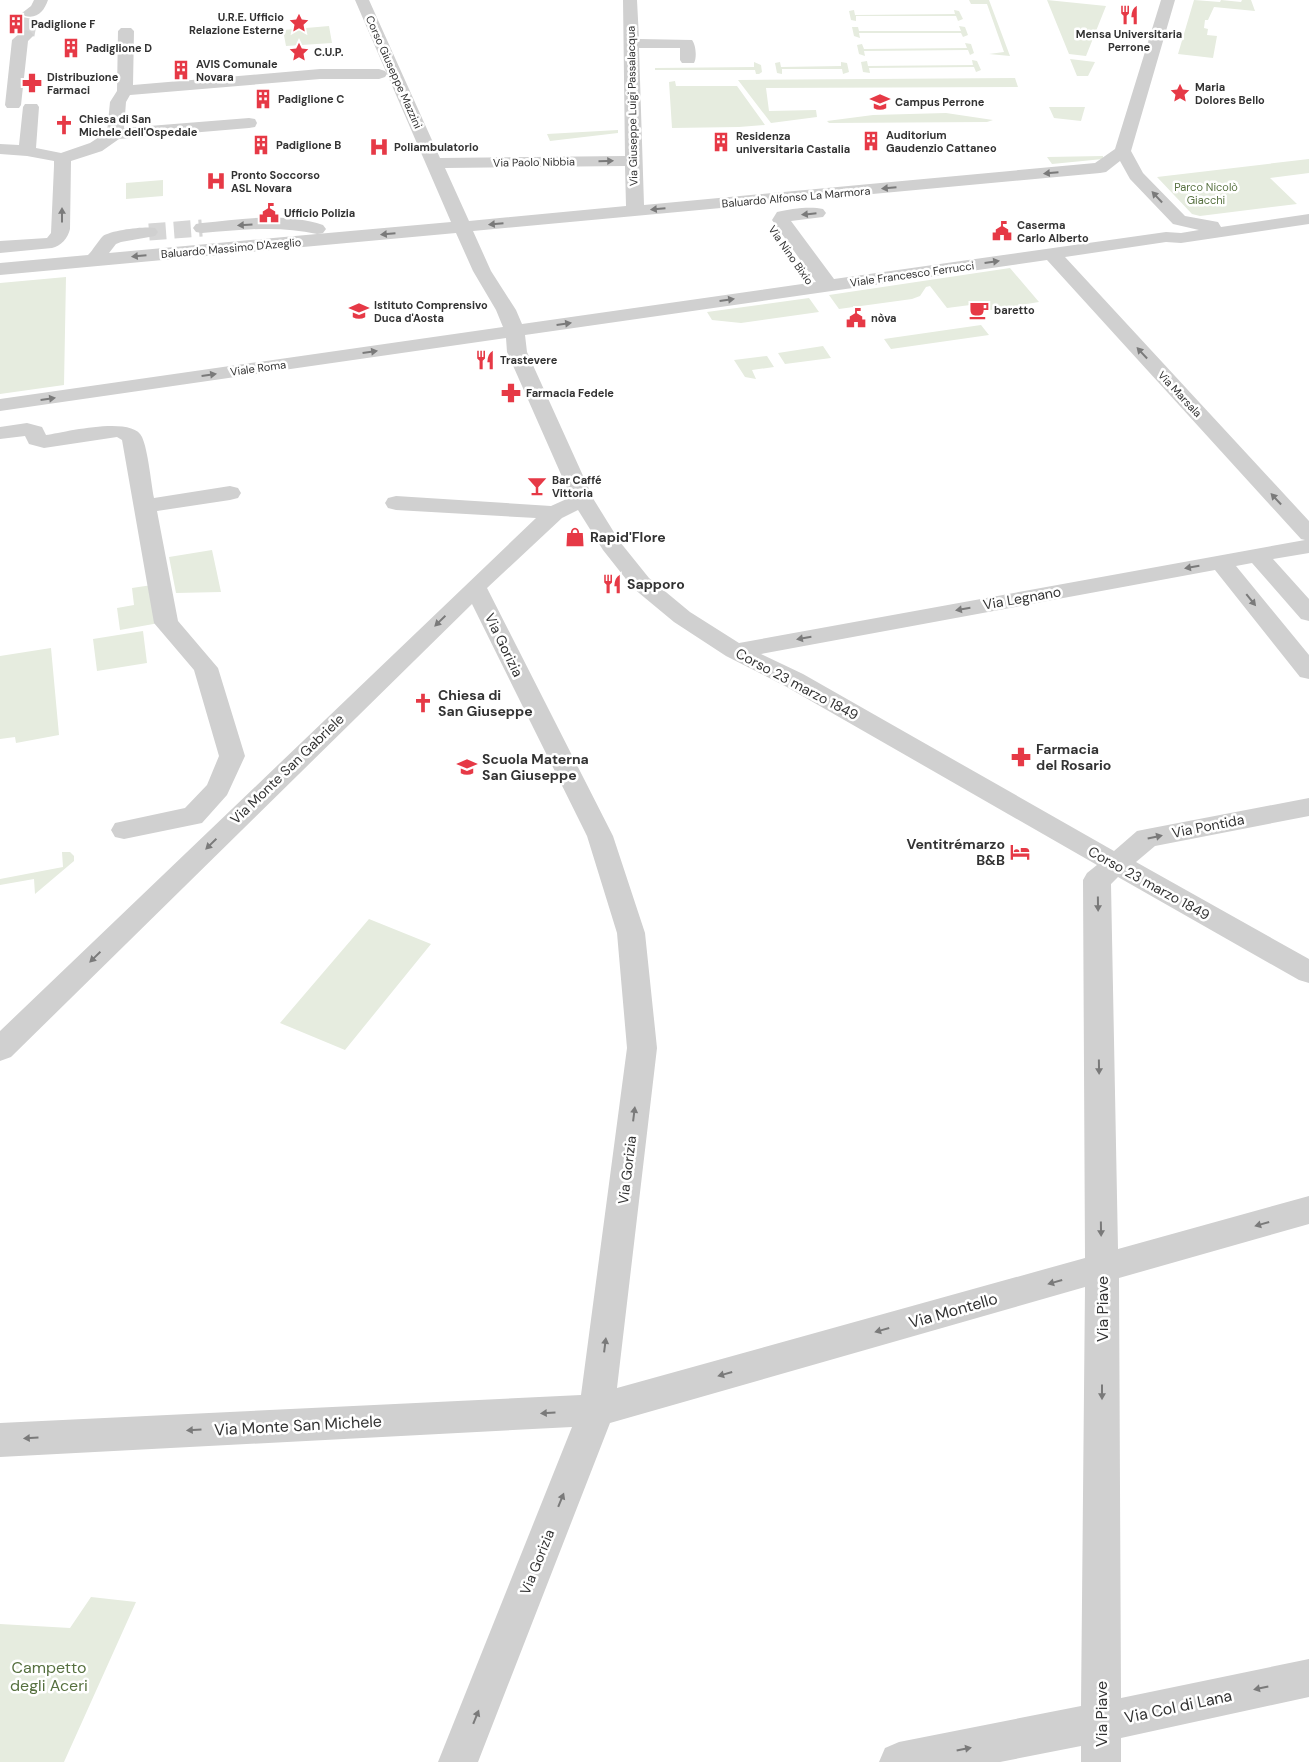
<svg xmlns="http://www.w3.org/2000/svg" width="1309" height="1762" viewBox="0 0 1309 1762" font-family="'DM Sans',sans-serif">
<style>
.green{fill:#e6ecdf}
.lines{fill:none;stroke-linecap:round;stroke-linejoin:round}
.minor-tunnel{stroke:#d6d6d6;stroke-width:17;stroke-dasharray:17 8;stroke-linecap:butt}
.minor{fill:#d0d0d0;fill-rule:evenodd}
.oneway{fill:#7a7a7a}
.labels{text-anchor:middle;stroke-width:5;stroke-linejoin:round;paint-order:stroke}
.far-poi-label{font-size:11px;font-weight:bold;fill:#333;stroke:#fff;text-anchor:start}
.far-street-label{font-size:11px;fill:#333;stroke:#fff}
.far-park-label{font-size:11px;fill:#56703f;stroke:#fff}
.poi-label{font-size:14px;font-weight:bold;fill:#333;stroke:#fff;text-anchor:start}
.street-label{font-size:14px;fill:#333;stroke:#fff}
.near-street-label{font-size:16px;fill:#333;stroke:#fff}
.near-park-label{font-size:16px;fill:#56703f;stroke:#fff}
</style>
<rect width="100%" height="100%" fill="#fff"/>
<path class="green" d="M 969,0 L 989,0 L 1010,56 L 989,54 L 1004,52 L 987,4 L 971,4 Z
M 1047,0 L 1106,6 L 1086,56 L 1069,54 Z
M 1194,0 L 1220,2 L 1221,0 L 1241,2 L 1242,0 L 1251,0 L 1255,11 L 1214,7 L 1208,20 L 1205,20 L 1204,28 L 1208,29 L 1207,35 L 1217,36 L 1213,58 L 1178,54 Z
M 854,10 L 855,15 L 955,14 L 954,10 L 959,11 L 963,19 L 958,21 L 956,16 L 856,16 L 856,21 L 851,20 L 849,11 Z
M 329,26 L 332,43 L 286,46 L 283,30 Z
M 959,26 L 965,27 L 968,35 L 963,37 L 961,33 L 859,33 L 860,38 L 854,36 L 852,27 L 858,27 L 859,31 L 961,31 Z
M 965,43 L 971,44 L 974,53 L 970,55 L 968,50 L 864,51 L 865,56 L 859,54 L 857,45 L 862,44 L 864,49 L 967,48 Z
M 1070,59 L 1095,62 L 1088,76 L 1077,76 Z
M 972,60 L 977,61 L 981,70 L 976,72 L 974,67 L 869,68 L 870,73 L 863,72 L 861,62 L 867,61 L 868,66 L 973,65 Z
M 754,62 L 761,65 L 762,72 L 759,74 L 756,74 L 755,70 L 655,70 L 655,68 L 754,67 Z
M 780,62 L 781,67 L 841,66 L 841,62 L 847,63 L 849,72 L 843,74 L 842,69 L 782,69 L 782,74 L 777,73 L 775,63 Z
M 1015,78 L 1018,87 L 766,88 L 769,111 L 816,110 L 817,117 L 771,123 L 738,80 Z
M 675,81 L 676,86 L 737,86 L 765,125 L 739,127 L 672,128 L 669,82 Z
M 1049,107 L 1085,107 L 1081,121 L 1054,118 Z
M 946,113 L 993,120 L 987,122 L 829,123 L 827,121 L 873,115 Z
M 618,130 L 618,133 L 550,141 L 547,134 Z
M 1103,156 L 1103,159 L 1052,164 L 1047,157 Z
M 1309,159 L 1309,173 L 1270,178 L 1297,204 L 1200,216 L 1192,214 L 1157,177 Z
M 163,180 L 163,196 L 126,199 L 126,183 Z
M 1010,268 L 1039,302 L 984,311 L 978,304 L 947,308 L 930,286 L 926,287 L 920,296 L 912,299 L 839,309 L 829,295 Z
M 66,277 L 64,385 L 0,394 L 0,283 Z
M 809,298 L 819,312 L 741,323 L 712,320 L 707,312 Z
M 981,325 L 989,335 L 891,349 L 884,339 Z
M 823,346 L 831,358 L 785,364 L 778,353 Z
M 767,356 L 774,367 L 752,370 L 756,379 L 745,377 L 734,360 Z
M 212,550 L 221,592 L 176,593 L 169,557 Z
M 152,585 L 159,623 L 120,630 L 117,608 L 134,605 L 132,588 Z
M 143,631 L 147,663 L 97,671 L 93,639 Z
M 51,648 L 59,735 L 16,743 L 15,737 L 0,739 L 0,656 Z
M 62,852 L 70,852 L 74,856 L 74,861 L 35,894 L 34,879 L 0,885 L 0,879 L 63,867 Z
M 369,919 L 431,944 L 345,1050 L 280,1023 Z
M 91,1597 L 136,1602 L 64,1762 L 0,1762 L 0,1624 L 70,1628 Z"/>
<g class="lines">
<path class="minor-tunnel" d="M 26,35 L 30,13
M 149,232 L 202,228"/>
<path class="minor" d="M 34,0 L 48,0 C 44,11 38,19 25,16 L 22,13 L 31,6 Z
M 355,0 L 369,0 L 440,158 L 625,156 L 623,0 L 637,0 L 639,39 L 692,40 C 696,45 697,58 694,63 L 682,63 L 680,60 L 680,48 L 639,48 L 644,205 L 1095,163 L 1115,149 L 1161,0 L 1175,0 L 1131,151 L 1143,173 L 1185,216 L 1218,222 L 1221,227 L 1309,214 L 1309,224 L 1181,243 L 1166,242 L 1065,257 L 1309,521 L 1309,553 L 1273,559 L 1309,599 L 1309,621 L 1301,619 L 1252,563 L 1236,566 L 1309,655 L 1309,679 L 1300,677 L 1215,570 L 761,654 L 803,674 L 1114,851 L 1137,831 L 1147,829 L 1309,798 L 1309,816 L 1155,846 L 1136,862 L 1309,959 L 1309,983 L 1299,980 L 1118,877 L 1111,884 L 1118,1249 L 1309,1196 L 1309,1224 L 1119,1278 L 1121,1698 L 1309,1659 L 1309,1697 L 1121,1738 L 1121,1762 L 1081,1762 L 1081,1746 L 1000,1762 L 879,1762 L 885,1748 L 899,1742 L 1081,1706 L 1085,1287 L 610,1423 L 478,1762 L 438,1762 L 572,1427 L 0,1457 L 0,1423 L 581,1395 L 627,1048 L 617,933 L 587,836 L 472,604 L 11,1057 L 0,1061 L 0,1031 L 536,518 L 396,510 L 388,508 L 385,503 L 388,498 L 396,496 L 551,506 L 571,497 L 507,352 L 506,338 L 0,411 L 0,399 L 503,327 L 496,310 L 473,271 L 456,233 L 0,275 L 0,263 L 88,255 C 93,250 98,241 103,236 C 112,230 145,226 155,228 L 158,232 L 155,236 L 121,242 L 116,244 L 109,253 L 317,234 C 279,225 241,230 202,233 L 196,232 L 193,228 L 196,224 L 202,223 C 242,219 285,212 323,225 L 326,229 L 323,233 L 317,234 L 451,222 L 387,74 L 385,77 L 379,79 L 320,79 L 130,95 L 126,102 L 124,128 L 249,118 L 255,119 L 257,123 L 255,127 L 249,128 L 119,139 L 102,151 L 71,161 L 70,229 C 68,238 61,246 52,248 L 0,253 L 0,241 L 47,238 L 51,233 L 54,166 L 54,161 L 27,156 L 0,154 L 0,144 L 19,145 L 23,107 L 25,104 L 37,104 L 39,107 L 36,148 L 61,153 L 90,143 L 107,132 L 110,102 L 117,91 L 118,31 L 121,28 L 131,28 L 134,31 L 133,85 L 320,69 L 379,69 L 385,71 L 387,74 ZM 1120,161 L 1130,179 L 1173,224 L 1199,230 L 1181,233 L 1166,232 L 834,279 L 791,221 L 823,217 L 826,213 L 823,209 C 810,206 790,209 777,212 L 772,220 L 816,282 L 522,324 L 516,310 L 491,271 L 473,231 L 1100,173 L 1106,172 ZM 625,166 L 626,206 L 469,221 L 445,168 ZM 1047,260 L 1301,539 L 1305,540 L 739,643 L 690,612 L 649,578 L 620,542 L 594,500 L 527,352 L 525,335 ZM 578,510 L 603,550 L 633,588 L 674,622 L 726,656 L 785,686 L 1097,865 L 1087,873 L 1083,880 L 1085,1258 L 617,1388 L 657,1048 L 645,933 L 613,836 L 487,588 L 562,518 Z
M 26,30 L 31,32 L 34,35 L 28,41 L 21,105 L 19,108 L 7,108 L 5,105 L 12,40 L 21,32 Z
M 27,423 L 42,427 L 46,435 C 65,432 133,415 142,437 C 148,450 151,482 154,498 L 230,486 L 238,488 L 241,493 L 238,498 L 230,500 L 157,511 L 178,621 L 218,668 L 245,756 L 227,795 L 202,823 L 124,839 L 115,837 L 111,830 L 115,823 L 185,808 L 207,785 L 219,756 L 194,670 L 154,623 L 122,440 L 117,437 L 44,448 L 29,444 L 25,436 L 0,439 L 0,427 Z"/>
</g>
<defs><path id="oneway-solid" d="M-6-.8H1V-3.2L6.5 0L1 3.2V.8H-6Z" transform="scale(1.25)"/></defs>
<g class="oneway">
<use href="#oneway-solid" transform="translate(606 161) rotate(-1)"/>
<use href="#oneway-solid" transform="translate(1051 173) rotate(175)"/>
<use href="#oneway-solid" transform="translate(889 188) rotate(175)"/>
<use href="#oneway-solid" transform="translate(1157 197) rotate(-133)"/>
<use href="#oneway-solid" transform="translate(658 209) rotate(175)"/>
<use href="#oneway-solid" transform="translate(809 214) rotate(174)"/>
<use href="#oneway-solid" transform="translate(62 215) rotate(-90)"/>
<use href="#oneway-solid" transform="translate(496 224) rotate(175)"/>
<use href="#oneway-solid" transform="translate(245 225) rotate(177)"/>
<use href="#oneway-solid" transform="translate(388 234) rotate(175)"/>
<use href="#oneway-solid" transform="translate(139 256) rotate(175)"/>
<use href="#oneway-solid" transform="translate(992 262) rotate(-8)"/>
<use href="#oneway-solid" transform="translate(727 300) rotate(-8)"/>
<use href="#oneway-solid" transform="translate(564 324) rotate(-8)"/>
<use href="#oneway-solid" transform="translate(370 352) rotate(-8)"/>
<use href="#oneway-solid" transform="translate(1142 353) rotate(-133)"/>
<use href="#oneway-solid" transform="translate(209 375) rotate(-8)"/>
<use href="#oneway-solid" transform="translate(48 399) rotate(-8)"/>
<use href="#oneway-solid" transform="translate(1276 499) rotate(-133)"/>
<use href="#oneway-solid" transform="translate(1192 567) rotate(170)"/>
<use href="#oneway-solid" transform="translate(1251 600) rotate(51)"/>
<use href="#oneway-solid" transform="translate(963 609) rotate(170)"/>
<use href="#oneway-solid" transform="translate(440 621) rotate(136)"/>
<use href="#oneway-solid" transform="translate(804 638) rotate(170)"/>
<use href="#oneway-solid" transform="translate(1155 837) rotate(-12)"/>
<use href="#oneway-solid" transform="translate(211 844) rotate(136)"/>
<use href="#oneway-solid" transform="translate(1098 904) rotate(89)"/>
<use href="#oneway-solid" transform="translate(95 957) rotate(136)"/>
<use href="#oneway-solid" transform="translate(1099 1067) rotate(89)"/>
<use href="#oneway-solid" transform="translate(634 1114) rotate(-83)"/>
<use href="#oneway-solid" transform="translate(1262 1224) rotate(164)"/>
<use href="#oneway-solid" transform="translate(1101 1229) rotate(89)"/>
<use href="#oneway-solid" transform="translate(1055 1282) rotate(164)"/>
<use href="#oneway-solid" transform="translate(882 1330) rotate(164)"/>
<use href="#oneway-solid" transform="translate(605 1345) rotate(-83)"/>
<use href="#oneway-solid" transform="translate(725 1374) rotate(164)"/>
<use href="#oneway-solid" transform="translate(1102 1392) rotate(90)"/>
<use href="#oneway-solid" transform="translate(548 1413) rotate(177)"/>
<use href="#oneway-solid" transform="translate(194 1430) rotate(177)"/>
<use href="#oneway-solid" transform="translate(31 1438) rotate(177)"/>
<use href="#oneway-solid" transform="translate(561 1500) rotate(-68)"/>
<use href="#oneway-solid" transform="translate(1261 1688) rotate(168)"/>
<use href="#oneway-solid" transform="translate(476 1717) rotate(-68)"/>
<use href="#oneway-solid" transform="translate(964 1749) rotate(-11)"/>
</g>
<defs>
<symbol id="restaurant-bare" viewBox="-9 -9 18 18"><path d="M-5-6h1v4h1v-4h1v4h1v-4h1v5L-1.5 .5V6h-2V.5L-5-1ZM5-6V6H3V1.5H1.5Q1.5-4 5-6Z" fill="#e63946" stroke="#fff" stroke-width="2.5" paint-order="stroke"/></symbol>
<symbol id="sight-bare" viewBox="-9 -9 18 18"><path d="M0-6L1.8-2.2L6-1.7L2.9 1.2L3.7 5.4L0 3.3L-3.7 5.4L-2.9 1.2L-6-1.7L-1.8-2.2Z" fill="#e63946" stroke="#fff" stroke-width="2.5" paint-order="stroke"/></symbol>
<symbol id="building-bare" viewBox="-9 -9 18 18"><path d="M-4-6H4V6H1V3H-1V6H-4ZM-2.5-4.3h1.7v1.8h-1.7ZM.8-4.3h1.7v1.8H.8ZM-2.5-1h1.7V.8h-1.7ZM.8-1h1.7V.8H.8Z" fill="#e63946" stroke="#fff" stroke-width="2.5" paint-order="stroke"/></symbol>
<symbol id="pharmacy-bare" viewBox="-9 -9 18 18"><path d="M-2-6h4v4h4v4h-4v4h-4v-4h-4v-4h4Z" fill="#e63946" stroke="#fff" stroke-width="2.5" paint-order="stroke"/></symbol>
<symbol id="university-bare" viewBox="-9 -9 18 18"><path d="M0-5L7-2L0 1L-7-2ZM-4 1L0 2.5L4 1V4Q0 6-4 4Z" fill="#e63946" stroke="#fff" stroke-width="2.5" paint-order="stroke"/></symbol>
<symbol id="church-bare" viewBox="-9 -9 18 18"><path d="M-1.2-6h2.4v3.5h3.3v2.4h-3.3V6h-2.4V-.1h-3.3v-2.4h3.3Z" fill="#e63946" stroke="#fff" stroke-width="2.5" paint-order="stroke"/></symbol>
<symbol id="hospital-bare" viewBox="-9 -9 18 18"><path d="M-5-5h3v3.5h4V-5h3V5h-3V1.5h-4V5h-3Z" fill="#e63946" stroke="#fff" stroke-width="2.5" paint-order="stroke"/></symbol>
<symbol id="civic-bare" viewBox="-9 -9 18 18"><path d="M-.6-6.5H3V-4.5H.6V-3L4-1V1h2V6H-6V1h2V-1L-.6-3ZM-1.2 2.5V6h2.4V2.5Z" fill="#e63946" stroke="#fff" stroke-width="2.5" paint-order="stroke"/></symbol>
<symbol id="cafe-bare" viewBox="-9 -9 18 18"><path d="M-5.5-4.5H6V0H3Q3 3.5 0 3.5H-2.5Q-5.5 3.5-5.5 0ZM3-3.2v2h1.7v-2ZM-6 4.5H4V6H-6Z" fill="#e63946" stroke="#fff" stroke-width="2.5" paint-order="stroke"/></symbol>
<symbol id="school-bare" viewBox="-9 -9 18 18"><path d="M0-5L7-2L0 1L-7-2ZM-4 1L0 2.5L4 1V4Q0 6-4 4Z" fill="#e63946" stroke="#fff" stroke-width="2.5" paint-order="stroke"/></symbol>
<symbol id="bar-bare" viewBox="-9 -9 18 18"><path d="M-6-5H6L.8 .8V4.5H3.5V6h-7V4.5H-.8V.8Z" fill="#e63946" stroke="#fff" stroke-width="2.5" paint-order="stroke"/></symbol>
<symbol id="shop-bare" viewBox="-9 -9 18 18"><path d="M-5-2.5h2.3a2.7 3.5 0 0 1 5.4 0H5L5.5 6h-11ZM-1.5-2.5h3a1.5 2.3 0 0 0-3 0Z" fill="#e63946" stroke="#fff" stroke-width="2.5" paint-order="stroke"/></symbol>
<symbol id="hotel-bare" viewBox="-9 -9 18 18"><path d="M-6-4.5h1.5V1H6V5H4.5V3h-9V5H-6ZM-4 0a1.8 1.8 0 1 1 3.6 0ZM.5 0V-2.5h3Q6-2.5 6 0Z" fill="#e63946" stroke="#fff" stroke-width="2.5" paint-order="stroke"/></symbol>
</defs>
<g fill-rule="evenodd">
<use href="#restaurant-bare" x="1115" y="1" width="28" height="28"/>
<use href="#sight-bare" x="285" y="9" width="28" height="28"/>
<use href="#building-bare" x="2" y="10" width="28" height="28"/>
<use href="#building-bare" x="57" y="34" width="28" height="28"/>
<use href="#sight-bare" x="285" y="38" width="28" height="28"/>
<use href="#building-bare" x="167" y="56" width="28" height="28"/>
<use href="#pharmacy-bare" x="18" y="69" width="28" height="28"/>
<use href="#sight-bare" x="1166" y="79" width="28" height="28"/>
<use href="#building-bare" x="249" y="85" width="28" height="28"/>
<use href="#university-bare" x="866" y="88" width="28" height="28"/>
<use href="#church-bare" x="50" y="111" width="28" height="28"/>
<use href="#building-bare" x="857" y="127" width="28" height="28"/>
<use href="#building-bare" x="707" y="128" width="28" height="28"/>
<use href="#building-bare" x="247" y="131" width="28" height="28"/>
<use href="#hospital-bare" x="365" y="133" width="28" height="28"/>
<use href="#hospital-bare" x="202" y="167" width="28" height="28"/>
<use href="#civic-bare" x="255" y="199" width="28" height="28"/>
<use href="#civic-bare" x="988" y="217" width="28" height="28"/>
<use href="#cafe-bare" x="965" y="296" width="28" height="28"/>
<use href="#school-bare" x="345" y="297" width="28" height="28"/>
<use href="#civic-bare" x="842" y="304" width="28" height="28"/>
<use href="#restaurant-bare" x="471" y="346" width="28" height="28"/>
<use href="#pharmacy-bare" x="497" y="379" width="28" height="28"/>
<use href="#bar-bare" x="523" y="472" width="28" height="28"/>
<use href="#shop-bare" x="561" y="523" width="28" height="28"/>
<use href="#restaurant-bare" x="598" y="570" width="28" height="28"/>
<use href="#church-bare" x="409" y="689" width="28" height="28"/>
<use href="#pharmacy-bare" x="1007" y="743" width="28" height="28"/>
<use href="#school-bare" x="453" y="753" width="28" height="28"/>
<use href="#hotel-bare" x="1006" y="838" width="28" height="28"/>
</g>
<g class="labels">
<g class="far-poi-label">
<text x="284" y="21" text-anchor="end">U.R.E. Ufficio<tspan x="284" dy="13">Relazione Esterne</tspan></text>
<text x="31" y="28">Padiglione F</text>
<text x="1129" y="38" text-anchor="middle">Mensa Universitaria<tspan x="1129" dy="13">Perrone</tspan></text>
<text x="86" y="52">Padiglione D</text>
<text x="314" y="56">C.U.P.</text>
<text x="196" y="68">AVIS Comunale<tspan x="196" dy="13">Novara</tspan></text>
<text x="47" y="81">Distribuzione<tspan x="47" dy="13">Farmaci</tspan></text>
<text x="1195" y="91">Maria<tspan x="1195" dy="13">Dolores Bello</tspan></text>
<text x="278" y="103">Padiglione C</text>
<text x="895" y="106">Campus Perrone</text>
<text x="79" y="123">Chiesa di San<tspan x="79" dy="13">Michele dell'Ospedale</tspan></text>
<text x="886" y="139">Auditorium<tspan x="886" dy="13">Gaudenzio Cattaneo</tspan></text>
<text x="736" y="140">Residenza<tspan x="736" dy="13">universitaria Castalia</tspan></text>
<text x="276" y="149">Padiglione B</text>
<text x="394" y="151">Poliambulatorio</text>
<text x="231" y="179">Pronto Soccorso<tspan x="231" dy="13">ASL Novara</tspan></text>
<text x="284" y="217">Ufficio Polizia</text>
<text x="1017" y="229">Caserma<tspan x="1017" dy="13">Carlo Alberto</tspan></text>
<text x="374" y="309">Istituto Comprensivo<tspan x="374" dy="13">Duca d'Aosta</tspan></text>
<text x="994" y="314">baretto</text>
<text x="871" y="322">nòva</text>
<text x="500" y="364">Trastevere</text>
<text x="526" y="397">Farmacia Fedele</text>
<text x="552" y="484">Bar Caffé<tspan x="552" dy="13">Vittoria</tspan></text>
</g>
<g class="far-street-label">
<text transform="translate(394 72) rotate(66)" y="4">Corso Giuseppe Mazzini</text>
<text transform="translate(632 106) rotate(-91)" y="4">Via Giuseppe Luigi Passalacqua</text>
<text transform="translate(534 162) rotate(-1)" y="4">Via Paolo Nibbia</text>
<text transform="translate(796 197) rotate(-5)" y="4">Baluardo Alfonso La Marmora</text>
<text transform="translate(231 248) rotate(-5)" y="4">Baluardo Massimo D'Azeglio</text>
<text transform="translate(791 255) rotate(55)" y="4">Via Nino Bixio</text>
<text transform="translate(912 274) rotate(-8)" y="4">Viale Francesco Ferrucci</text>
<text transform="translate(258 368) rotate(-8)" y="4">Viale Roma</text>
<text transform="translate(1180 394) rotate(47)" y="4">Via Marsala</text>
</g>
<g class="far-park-label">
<text x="1206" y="191">Parco Nicolò<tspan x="1206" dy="13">Giacchi</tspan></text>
</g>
<g class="poi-label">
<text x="590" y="542">Rapid'Flore</text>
<text x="627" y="589">Sapporo</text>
<text x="438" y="700">Chiesa di<tspan x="438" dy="16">San Giuseppe</tspan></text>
<text x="1036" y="754">Farmacia<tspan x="1036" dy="16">del Rosario</tspan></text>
<text x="482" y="764">Scuola Materna<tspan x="482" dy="16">San Giuseppe</tspan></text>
<text x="1005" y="849" text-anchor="end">Ventitrémarzo<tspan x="1005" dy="16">B&amp;B</tspan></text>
</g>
<g class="street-label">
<text transform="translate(1022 598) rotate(-10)" y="5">Via Legnano</text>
<text transform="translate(504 645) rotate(64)" y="5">Via Gorizia</text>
<text transform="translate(797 684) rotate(28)" y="5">Corso 23 marzo 1849</text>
<text transform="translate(287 769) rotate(-44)" y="5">Via Monte San Gabriele</text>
<text transform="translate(1208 826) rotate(-11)" y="5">Via Pontida</text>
<text transform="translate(1149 883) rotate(29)" y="5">Corso 23 marzo 1849</text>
<text transform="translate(627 1170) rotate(-83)" y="5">Via Gorizia</text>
<text transform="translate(537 1562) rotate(-68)" y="5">Via Gorizia</text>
</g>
<g class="near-street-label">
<text transform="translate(1102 1309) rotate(-90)" y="6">Via Piave</text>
<text transform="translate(953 1310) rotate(-16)" y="6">Via Montello</text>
<text transform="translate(298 1425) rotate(-3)" y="6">Via Monte San Michele</text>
<text transform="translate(1178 1706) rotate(-12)" y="6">Via Col di Lana</text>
<text transform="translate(1101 1714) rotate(-90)" y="6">Via Piave</text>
</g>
<g class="near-park-label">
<text x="49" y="1673">Campetto<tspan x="49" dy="18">degli Aceri</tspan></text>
</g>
</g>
</svg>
